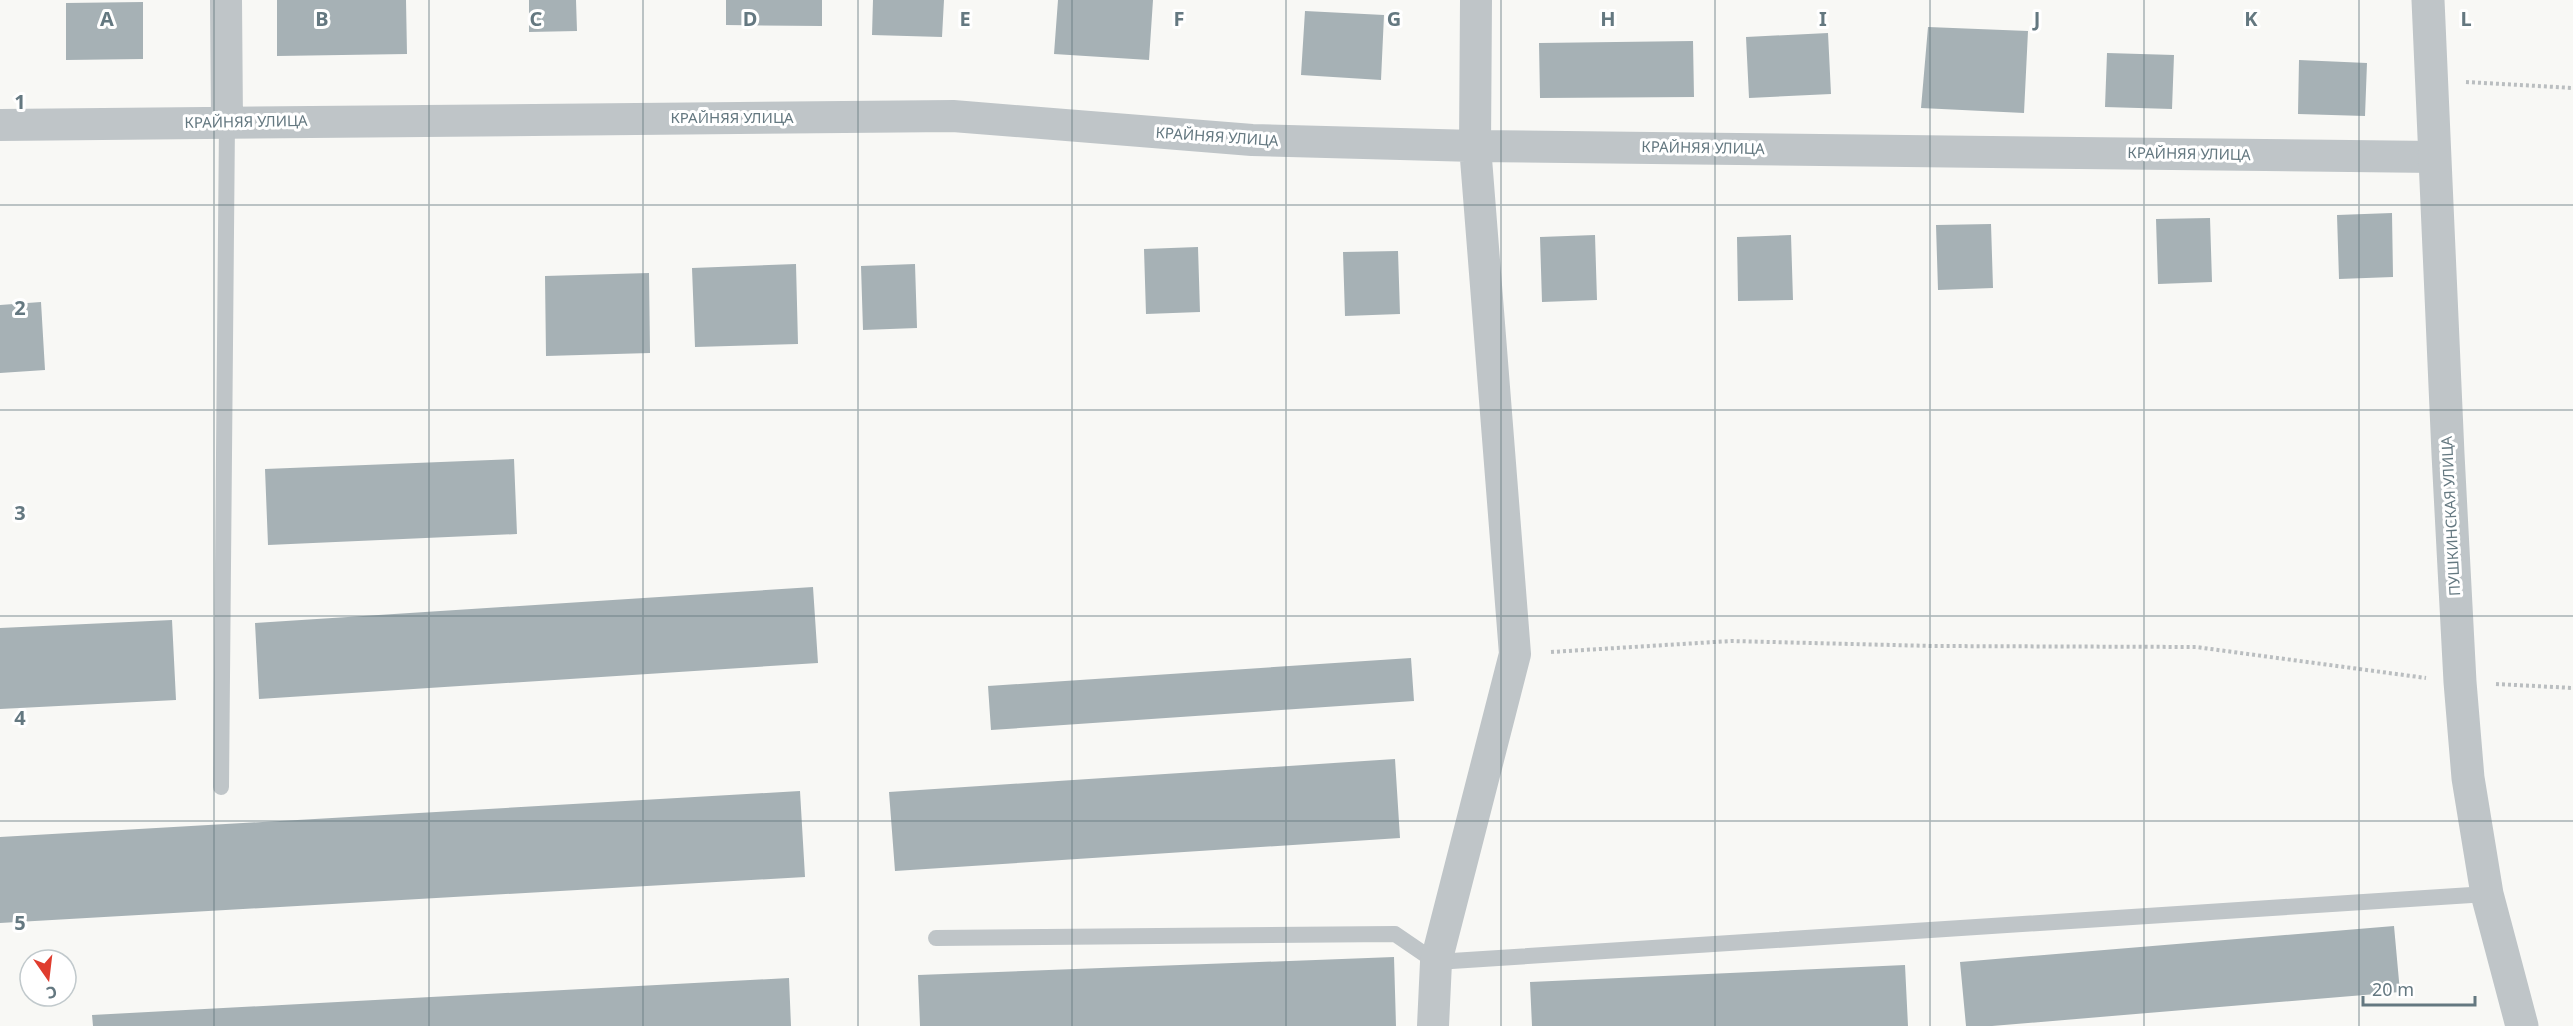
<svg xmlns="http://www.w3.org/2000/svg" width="2573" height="1026" viewBox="0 0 2573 1026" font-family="'Noto Sans',sans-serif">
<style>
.building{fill:#a6b1b5}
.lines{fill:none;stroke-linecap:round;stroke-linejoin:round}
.path{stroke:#babec0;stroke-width:4;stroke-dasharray:3 3;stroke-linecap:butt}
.service{stroke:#bfc5c8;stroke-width:16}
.minor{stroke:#bfc5c8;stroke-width:32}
.tertiary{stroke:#bfc5c8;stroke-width:33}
.grid{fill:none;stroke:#647880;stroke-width:1.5;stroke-opacity:0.55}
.labels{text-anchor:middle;stroke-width:6;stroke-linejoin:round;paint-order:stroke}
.street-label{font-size:15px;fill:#647880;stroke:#fff}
.grid-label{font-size:20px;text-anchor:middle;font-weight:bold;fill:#647880;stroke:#fff;stroke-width:6;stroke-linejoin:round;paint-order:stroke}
</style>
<rect width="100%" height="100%" fill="#f8f8f5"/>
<path class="building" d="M 277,0 L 406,0 L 407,54 L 277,56 Z
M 529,0 L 576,0 L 577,31 L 529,32 Z
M 726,0 L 822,0 L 822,26 L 726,25 Z
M 873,0 L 944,0 L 942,37 L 872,35 Z
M 1058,0 L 1153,0 L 1149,60 L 1054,54 Z
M 143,2 L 143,59 L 66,60 L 66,3 Z
M 1305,11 L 1384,15 L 1381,80 L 1301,75 Z
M 1928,27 L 2028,31 L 2024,113 L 1921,108 Z
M 1828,33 L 1831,94 L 1749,98 L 1746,37 Z
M 1693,41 L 1694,97 L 1540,98 L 1539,43 Z
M 2107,53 L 2174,55 L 2172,109 L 2105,107 Z
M 2299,60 L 2367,63 L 2365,116 L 2298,114 Z
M 2392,213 L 2393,277 L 2339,279 L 2337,215 Z
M 2210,218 L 2212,282 L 2158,284 L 2156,219 Z
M 1991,224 L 1993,288 L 1938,290 L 1936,225 Z
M 1595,235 L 1597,300 L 1542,302 L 1540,237 Z
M 1791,235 L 1793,300 L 1738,301 L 1737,237 Z
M 1198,247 L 1200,312 L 1146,314 L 1144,249 Z
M 1398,251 L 1400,314 L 1345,316 L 1343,252 Z
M 796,264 L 798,344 L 695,347 L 692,268 Z
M 915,264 L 917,328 L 863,330 L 861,266 Z
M 649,273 L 650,353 L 546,356 L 545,276 Z
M 41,302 L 45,370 L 0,373 L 0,305 Z
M 514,459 L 517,534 L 268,545 L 265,469 Z
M 813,587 L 818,663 L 259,699 L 255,623 Z
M 172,620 L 176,700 L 0,709 L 0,628 Z
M 1411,658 L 1414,701 L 991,730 L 988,686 Z
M 1395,759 L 1400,838 L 895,871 L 889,792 Z
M 800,791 L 805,877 L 0,923 L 0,837 Z
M 2394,926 L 2400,992 L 1992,1026 L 1966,1026 L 1960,962 Z
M 1394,957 L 1396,1026 L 920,1026 L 918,975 Z
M 1905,965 L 1908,1026 L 1532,1026 L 1530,982 Z
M 789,978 L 791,1026 L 93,1026 L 92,1015 Z"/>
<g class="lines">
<path class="path" d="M 2466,82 L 2573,88
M 1551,652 L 1731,641 L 1932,646 L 2196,647 L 2426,678
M 2496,684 L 2573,688"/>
<path class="service" d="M 221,787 L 227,122
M 936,938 L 1395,934 L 1436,962 L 2487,894"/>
<path class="minor" d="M 226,0 L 227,122
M 0,125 L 953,116 L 1252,140 L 1475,146 L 2435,157
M 1433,1026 L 1436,962 L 1515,654 L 1475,146 L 1476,0"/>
<path class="tertiary" d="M 2428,0 L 2448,454 L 2460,682 L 2468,778 L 2487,894 L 2522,1026"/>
</g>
<path class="grid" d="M 214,0 L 214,1026M 429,0 L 429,1026M 643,0 L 643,1026M 858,0 L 858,1026M 1072,0 L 1072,1026M 1286,0 L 1286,1026M 1501,0 L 1501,1026M 1715,0 L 1715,1026M 1930,0 L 1930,1026M 2144,0 L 2144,1026M 2359,0 L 2359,1026M 0,205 L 2573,205M 0,410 L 2573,410M 0,616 L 2573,616M 0,821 L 2573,821"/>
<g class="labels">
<g class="street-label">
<text x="732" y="123">КРАЙНЯЯ УЛИЦА</text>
<text transform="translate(246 122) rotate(-1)" y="5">КРАЙНЯЯ УЛИЦА</text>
<text transform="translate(1217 137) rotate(4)" y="5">КРАЙНЯЯ УЛИЦА</text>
<text transform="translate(1703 148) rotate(1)" y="5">КРАЙНЯЯ УЛИЦА</text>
<text transform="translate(2189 154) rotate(1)" y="5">КРАЙНЯЯ УЛИЦА</text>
<text transform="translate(2451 516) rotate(-93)" y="5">ПУШКИНСКАЯ УЛИЦА</text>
</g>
</g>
<g class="grid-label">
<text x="107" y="26">A</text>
<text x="322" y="26">B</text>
<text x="536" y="26">C</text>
<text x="750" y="26">D</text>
<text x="965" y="26">E</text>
<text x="1179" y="26">F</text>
<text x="1394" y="26">G</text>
<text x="1608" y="26">H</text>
<text x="1823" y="26">I</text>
<text x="2037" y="26">J</text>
<text x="2251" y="26">K</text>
<text x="2466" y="26">L</text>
<text x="20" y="109">1</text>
<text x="20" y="315">2</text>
<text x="20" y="520">3</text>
<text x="20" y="725">4</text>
<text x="20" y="930">5</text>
</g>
<g transform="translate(48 978) rotate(166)"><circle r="28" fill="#ffffff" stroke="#c1c9cc" stroke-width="1.5"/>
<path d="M0-4.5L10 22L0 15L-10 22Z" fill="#df3c2e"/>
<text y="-9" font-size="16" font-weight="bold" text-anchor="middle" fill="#647880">С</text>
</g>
<path d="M2363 996v9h112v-9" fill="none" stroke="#647880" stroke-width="3"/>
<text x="2372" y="996" font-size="18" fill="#647880" stroke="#ffffff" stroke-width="4.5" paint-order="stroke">20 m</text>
</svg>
